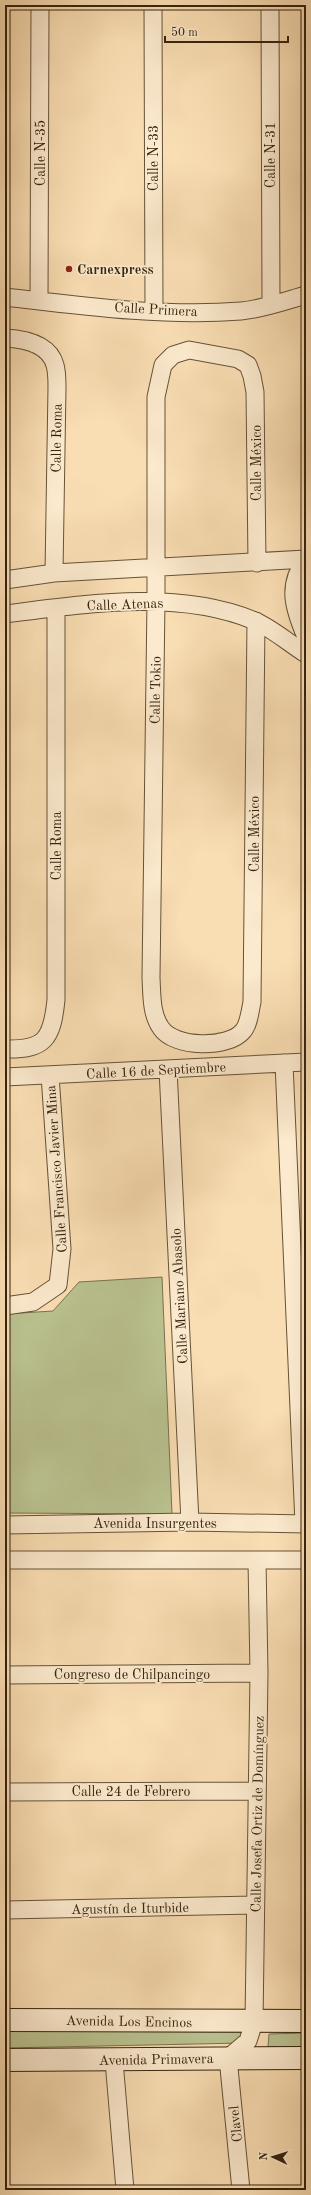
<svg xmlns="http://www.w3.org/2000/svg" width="311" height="2195" viewBox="0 0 311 2195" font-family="'Old Standard TT',serif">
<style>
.green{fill:#bac290;stroke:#787250}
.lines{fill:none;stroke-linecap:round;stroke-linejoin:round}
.street-casing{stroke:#665238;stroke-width:19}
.secondary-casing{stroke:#35230f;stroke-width:24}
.street{stroke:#fceace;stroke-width:17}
.secondary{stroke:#fceace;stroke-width:22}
.poi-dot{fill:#8f2418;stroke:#fceace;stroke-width:1.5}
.labels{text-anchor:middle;stroke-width:3.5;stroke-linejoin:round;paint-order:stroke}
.street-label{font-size:14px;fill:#35230f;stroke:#fceace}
.poi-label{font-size:14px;font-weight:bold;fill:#35230f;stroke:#fceace;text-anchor:start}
</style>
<rect width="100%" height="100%" fill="#fadeb3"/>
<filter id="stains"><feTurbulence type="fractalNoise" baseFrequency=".005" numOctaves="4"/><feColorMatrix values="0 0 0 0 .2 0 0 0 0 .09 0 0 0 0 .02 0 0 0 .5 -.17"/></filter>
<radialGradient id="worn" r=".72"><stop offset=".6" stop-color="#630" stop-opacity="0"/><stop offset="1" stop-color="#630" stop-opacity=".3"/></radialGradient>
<path class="green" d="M 162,1277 L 172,1514 L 5,1513 L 5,1314 L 53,1311 L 79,1282 Z
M 5,2031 L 243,2032 L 243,2043 L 5,2048 Z
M 306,2033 L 306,2047 L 268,2047 L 269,2034 Z"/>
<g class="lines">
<defs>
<path id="street" d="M 153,5 L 154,311
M 270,5 L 271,305
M 5,297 C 82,306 163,317 241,311 C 263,309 285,301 306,295
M 39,301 L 40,5
M 5,338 C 24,339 49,343 55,365 C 57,372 57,380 57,387 L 54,573
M 306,560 C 286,585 294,609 306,637
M 5,580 L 54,573 L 306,559
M 5,614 C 85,604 178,589 255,621 C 273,629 290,644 306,654
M 256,621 L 252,1002 C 250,1011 249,1024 243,1031 C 228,1049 174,1048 161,1028 C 151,1014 152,995 151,978 L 156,601 L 156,397 L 163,365 L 173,355 L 189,350 L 238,359 L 248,365 L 252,376 L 255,392 L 257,563
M 5,1049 C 45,1050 52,1039 56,1000 L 56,608
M 284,1063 L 304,1524
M 168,1069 L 190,1522
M 5,1077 L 306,1062
M 5,1306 L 33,1302 L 58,1285 L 62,1249 L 50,1075
M 5,1525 L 190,1522 L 306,1524
M 5,1560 L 306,1560
M 5,1675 L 259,1673
M 5,1792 L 257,1791
M 5,1910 L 255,1905
M 114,2061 L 125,2190
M 241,2190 L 228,2058 L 248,2041 L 254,2022 L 259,1673 L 257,1561"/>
<path id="secondary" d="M 5,2020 L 306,2021
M 5,2060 L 306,2058"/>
</defs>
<use href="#street" class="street-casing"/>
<use href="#secondary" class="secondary-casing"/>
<use href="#street" class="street"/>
<use href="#secondary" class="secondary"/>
</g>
<circle class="poi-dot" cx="69" cy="269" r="4"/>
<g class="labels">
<g class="street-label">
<text transform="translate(40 153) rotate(-90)" y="5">Calle N-35</text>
<text transform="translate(270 155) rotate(-90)" y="5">Calle N-31</text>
<text transform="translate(153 158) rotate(-90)" y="5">Calle N-33</text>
<text transform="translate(156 309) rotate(3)" y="5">Calle Primera</text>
<text transform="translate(56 438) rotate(-89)" y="5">Calle Roma</text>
<text transform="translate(256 463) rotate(-90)" y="5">Calle México</text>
<text transform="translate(125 604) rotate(-2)" y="5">Calle Atenas</text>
<text transform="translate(155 690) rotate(-89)" y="5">Calle Tokio</text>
<text transform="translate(254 834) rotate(-90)" y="5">Calle México</text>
<text transform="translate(56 846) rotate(-90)" y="5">Calle Roma</text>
<text transform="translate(156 1070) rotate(-3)" y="5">Calle 16 de Septiembre</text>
<text transform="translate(56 1169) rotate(-94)" y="5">Calle Francisco Javier Mina</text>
<text transform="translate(179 1296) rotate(-93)" y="5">Calle Mariano Abasolo</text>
<text x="155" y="1528">Avenida Insurgentes</text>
<text x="132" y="1679">Congreso de Chilpancingo</text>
<text x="131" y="1796">Calle 24 de Febrero</text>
<text transform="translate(257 1814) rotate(-89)" y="5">Calle Josefa Ortiz de Domínguez</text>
<text transform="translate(130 1908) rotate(-1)" y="5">Agustín de Iturbide</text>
<text transform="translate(129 2021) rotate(1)" y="5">Avenida Los Encinos</text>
<text transform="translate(156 2059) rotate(-1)" y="5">Avenida Primavera</text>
<text transform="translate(235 2124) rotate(-96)" y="5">Clavel</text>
</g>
<g class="poi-label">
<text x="77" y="274">Carnexpress</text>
</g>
</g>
<rect width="311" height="2195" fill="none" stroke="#fadeb3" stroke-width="20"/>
<rect x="6" y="6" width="299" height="2183" fill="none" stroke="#35230f" stroke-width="2"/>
<rect x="10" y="10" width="291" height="2175" fill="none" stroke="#35230f"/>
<g transform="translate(273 2157) rotate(274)" stroke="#fceace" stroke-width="3" paint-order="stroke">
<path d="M0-3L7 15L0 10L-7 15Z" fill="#35230f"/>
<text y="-6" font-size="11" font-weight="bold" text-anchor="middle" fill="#35230f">N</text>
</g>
<path d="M165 36v6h123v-6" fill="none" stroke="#35230f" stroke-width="2"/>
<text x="171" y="36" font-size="12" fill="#35230f" stroke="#fceace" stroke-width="3" paint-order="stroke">50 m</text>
<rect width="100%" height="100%" filter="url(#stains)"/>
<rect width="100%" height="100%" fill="url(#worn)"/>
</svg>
